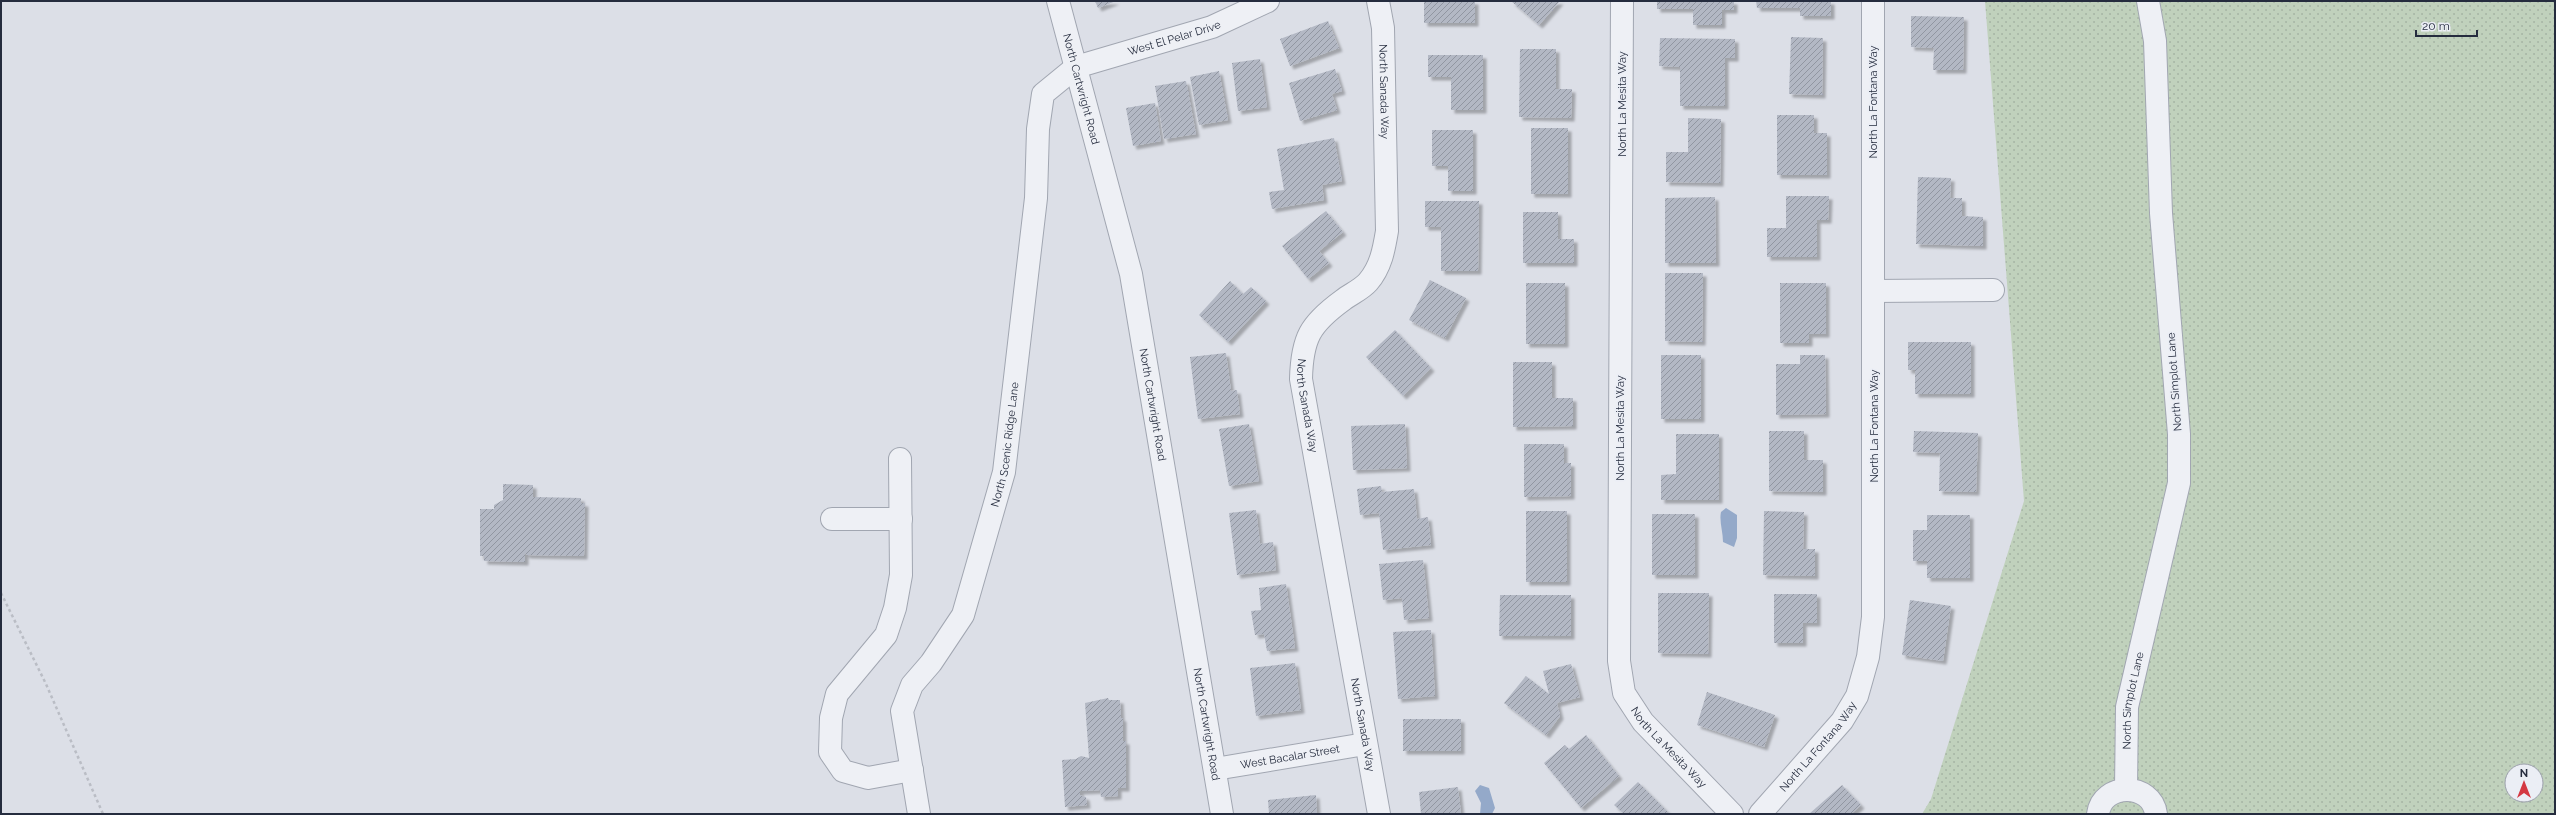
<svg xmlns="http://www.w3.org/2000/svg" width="2556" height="815" viewBox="0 0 2556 815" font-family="Raleway,sans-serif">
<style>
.grass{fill:url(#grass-dots);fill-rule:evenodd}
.water{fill:#94a9c9}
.building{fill:url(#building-hatch);filter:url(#shadow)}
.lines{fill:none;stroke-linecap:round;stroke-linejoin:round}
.minor-casing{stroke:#a1a6b1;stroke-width:24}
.path{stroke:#babdc5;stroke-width:2.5;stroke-dasharray:3 3;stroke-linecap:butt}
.minor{stroke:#eef0f5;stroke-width:22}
.labels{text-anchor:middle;stroke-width:3.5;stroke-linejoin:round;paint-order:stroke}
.street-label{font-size:11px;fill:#252c3e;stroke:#ebeef5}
</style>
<defs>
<pattern id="grass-dots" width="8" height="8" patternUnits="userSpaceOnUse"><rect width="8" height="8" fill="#c0d1bc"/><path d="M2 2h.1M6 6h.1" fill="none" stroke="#a5b4a3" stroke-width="1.8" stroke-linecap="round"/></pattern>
<pattern id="building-hatch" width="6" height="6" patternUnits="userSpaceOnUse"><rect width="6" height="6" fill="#b3b8c4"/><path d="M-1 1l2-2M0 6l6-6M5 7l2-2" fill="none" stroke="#9196a1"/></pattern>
<filter id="shadow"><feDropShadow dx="3.5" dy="3.5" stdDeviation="1" flood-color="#0004"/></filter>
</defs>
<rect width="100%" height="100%" fill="#dcdfe7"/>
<path class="grass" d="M 1985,1 L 2555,1 L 2555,814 L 1922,814 L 1931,799 L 2024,501 ZM 2512,771 L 2536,771 L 2536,795 L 2512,795 Z"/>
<path class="water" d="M 1726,508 L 1737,515 L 1737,538 L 1734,547 L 1723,542 C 1723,532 1719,521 1721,512 Z
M 1480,785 L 1489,788 L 1495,808 L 1492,814 L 1480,814 L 1481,803 L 1475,791 Z"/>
<path class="building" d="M 1095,1 L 1116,1 L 1098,8 Z
M 1424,1 L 1475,1 L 1475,23 L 1424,23 Z
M 1511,1 L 1560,1 L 1539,25 Z
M 1657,1 L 1734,1 L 1734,10 L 1722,10 L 1722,25 L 1693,25 L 1693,9 L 1657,9 Z
M 1756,1 L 1831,1 L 1831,16 L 1800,16 L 1800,8 L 1757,8 Z
M 1911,16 L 1964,17 L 1963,70 L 1933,70 L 1934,48 L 1911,47 Z
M 1328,21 L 1339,48 L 1290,66 L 1280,39 Z
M 1791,37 L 1823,38 L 1822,95 L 1789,94 Z
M 1660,38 L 1735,39 L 1735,58 L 1725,58 L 1725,106 L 1680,106 L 1680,67 L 1659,66 Z
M 1520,49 L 1556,49 L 1556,89 L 1572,89 L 1571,118 L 1519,117 Z
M 1428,55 L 1483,55 L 1483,110 L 1451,110 L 1451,77 L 1428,77 Z
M 1260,59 L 1267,107 L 1238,111 L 1232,63 Z
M 1335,69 L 1342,91 L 1332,94 L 1337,110 L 1300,121 L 1289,83 Z
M 1219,71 L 1228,120 L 1199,125 L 1190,77 Z
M 1186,81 L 1196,134 L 1164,139 L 1155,86 Z
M 1155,103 L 1161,141 L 1133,146 L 1126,108 Z
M 1777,115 L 1814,115 L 1814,133 L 1827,133 L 1827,175 L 1777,175 Z
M 1688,118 L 1721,119 L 1720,183 L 1666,182 L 1666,152 L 1688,152 Z
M 1531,128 L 1568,128 L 1568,194 L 1531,194 Z
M 1432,130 L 1473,130 L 1473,191 L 1448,191 L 1448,166 L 1432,166 Z
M 1334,138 L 1342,181 L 1322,185 L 1324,200 L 1272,209 L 1269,192 L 1284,190 L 1277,149 Z
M 1918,177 L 1951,178 L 1950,198 L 1962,198 L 1962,216 L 1983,217 L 1983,246 L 1916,244 Z
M 1786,196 L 1829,196 L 1828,220 L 1817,220 L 1817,257 L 1767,257 L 1767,228 L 1786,228 Z
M 1715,197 L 1716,263 L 1665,263 L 1665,198 Z
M 1425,201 L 1479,201 L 1478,271 L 1441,271 L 1441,227 L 1425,227 Z
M 1326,211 L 1343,232 L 1319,251 L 1329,263 L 1308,279 L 1282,246 Z
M 1523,212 L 1558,212 L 1558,239 L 1574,239 L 1574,263 L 1523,263 Z
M 1665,273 L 1703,273 L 1702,342 L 1665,341 Z
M 1430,280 L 1466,298 L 1445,338 L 1409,320 Z
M 1230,281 L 1243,294 L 1251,287 L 1266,301 L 1228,342 L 1199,315 Z
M 1526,283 L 1565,283 L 1565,344 L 1526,344 Z
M 1780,283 L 1826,283 L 1826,334 L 1809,334 L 1809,343 L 1780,343 Z
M 1395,330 L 1431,368 L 1403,396 L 1366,357 Z
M 1908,342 L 1971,342 L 1971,394 L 1915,394 L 1915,370 L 1908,370 Z
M 1226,353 L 1231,391 L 1237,390 L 1240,414 L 1198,419 L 1190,357 Z
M 1661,355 L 1701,355 L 1701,419 L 1661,419 Z
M 1800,355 L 1825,355 L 1826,414 L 1776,415 L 1776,364 L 1800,364 Z
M 1513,362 L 1552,362 L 1552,398 L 1573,398 L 1573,426 L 1513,427 Z
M 1249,424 L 1259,481 L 1229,486 L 1219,429 Z
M 1405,424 L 1407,468 L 1353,470 L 1351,426 Z
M 1769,431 L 1804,431 L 1804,460 L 1823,460 L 1823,492 L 1769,491 Z
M 1914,431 L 1978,433 L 1976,492 L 1939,491 L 1940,453 L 1913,452 Z
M 1676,434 L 1719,434 L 1719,500 L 1661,500 L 1661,475 L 1676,474 Z
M 1524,444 L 1564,444 L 1564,463 L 1571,463 L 1571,496 L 1524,497 Z
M 503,484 L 533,485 L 533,497 L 581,498 L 581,503 L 585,503 L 584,556 L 527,555 L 525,553 L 525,562 L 484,561 L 484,556 L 480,556 L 480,509 L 494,509 L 494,505 L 503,500 Z
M 1381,486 L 1382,492 L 1414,489 L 1417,519 L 1428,517 L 1431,545 L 1383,550 L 1379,513 L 1360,515 L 1357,489 Z
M 1256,510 L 1260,544 L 1273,542 L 1276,570 L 1237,575 L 1229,513 Z
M 1526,511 L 1567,511 L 1567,582 L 1526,582 Z
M 1764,511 L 1804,512 L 1803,549 L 1815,549 L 1815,576 L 1763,575 Z
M 1652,514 L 1695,514 L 1695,575 L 1652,575 Z
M 1927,515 L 1970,515 L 1970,578 L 1927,578 L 1927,561 L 1913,561 L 1913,530 L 1927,530 Z
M 1423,560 L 1429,618 L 1404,620 L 1402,598 L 1383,600 L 1379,564 Z
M 1286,584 L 1295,648 L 1267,651 L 1264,634 L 1255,635 L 1251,611 L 1261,610 L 1259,588 Z
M 1658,593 L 1709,593 L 1708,654 L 1658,653 Z
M 1774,594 L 1817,594 L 1817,623 L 1803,623 L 1803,643 L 1774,643 Z
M 1500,595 L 1571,595 L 1571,636 L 1499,636 Z
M 1910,600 L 1951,606 L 1943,661 L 1902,655 Z
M 1431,630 L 1435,696 L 1398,699 L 1393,632 Z
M 1295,663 L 1301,710 L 1256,716 L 1250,668 Z
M 1571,664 L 1580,697 L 1557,703 L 1560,716 L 1546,735 L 1504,703 L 1526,676 L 1549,694 L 1543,671 Z
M 1707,692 L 1775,715 L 1764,747 L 1697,725 Z
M 1108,698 L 1109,700 L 1120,700 L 1121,718 L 1123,718 L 1123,741 L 1126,741 L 1126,788 L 1118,788 L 1118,796 L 1101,797 L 1100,790 L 1080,791 L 1080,795 L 1086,797 L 1087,805 L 1065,807 L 1062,760 L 1076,759 L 1081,756 L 1089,758 L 1085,703 Z
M 1403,719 L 1461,719 L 1461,751 L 1403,751 Z
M 1586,735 L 1619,776 L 1581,808 L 1544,763 L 1565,745 L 1569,749 Z
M 1638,782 L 1670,814 L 1624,814 L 1614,805 Z
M 1842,785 L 1861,805 L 1851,814 L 1809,814 Z
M 1458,787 L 1461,814 L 1421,814 L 1419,792 Z
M 1316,795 L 1317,814 L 1269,814 L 1268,800 Z"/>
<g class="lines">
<defs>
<g id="minor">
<path id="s1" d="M 1058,1 L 1131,274 L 1222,814"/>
<path id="s2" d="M 1378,1 L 1383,28 L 1387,231 C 1384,249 1381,267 1368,282 C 1362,289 1351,294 1343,300 C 1310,324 1302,338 1301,379 L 1379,814"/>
<path id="s3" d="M 1622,1 L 1619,661 L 1624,693 L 1643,722 L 1732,814"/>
<path d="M 1874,291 L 1993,290"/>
<path d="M 900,459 L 901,575 L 895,608 L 886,635 L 837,694 L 831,718 L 830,752 L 843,771 L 868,778 L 912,770"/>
<path d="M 832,519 L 901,519"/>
<path id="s4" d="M 1215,769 L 1365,744"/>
<path id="s5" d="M 2126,789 L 2127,707 L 2179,483 L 2179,434 L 2161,213 L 2155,41 L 2148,1"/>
<path id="s6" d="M 919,814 L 902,711 L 912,685 L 931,663 L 963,615 L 1004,472 L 1036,198 L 1038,129 L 1043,94 L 1076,67 L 1212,27 L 1268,1"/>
<path id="s7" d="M 1760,814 L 1842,721 L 1857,696 L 1868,657 L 1873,617 L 1873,1"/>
<path d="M 2098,814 C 2102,782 2152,782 2156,814"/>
</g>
</defs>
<use href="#minor" class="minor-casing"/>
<path class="path" d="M 1,593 L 46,684 L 103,814"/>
<use href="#minor" class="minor"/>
</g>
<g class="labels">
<g class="street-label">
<text dy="4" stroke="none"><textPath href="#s6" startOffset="893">West El Pelar Drive</textPath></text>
<text dy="4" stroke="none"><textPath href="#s1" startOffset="91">North Cartwright Road</textPath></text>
<text dy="4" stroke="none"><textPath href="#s2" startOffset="91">North Sanada Way</textPath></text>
<text transform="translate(1873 102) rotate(-90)" y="4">North La Fontana Way</text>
<text transform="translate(1622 104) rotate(-90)" y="4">North La Mesita Way</text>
<text transform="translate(2174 382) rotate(-94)" y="4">North Simplot Lane</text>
<text dy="4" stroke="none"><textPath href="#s1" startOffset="415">North Cartwright Road</textPath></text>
<text dy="4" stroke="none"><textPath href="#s2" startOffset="438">North Sanada Way</textPath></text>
<text transform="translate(1874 426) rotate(-90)" y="4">North La Fontana Way</text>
<text transform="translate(1620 428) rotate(-90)" y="4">North La Mesita Way</text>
<text dy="4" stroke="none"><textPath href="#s6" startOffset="395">North Scenic Ridge Lane</textPath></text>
<text dy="4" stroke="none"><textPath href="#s5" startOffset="89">North Simplot Lane</textPath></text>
<text dy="4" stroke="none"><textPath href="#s1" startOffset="739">North Cartwright Road</textPath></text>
<text dy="4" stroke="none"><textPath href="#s2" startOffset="762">North Sanada Way</textPath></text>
<text dy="4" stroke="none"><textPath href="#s7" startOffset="89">North La Fontana Way</textPath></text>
<text dy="4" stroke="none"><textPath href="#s3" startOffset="763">North La Mesita Way</textPath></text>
<text dy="4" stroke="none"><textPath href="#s4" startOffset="76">West Bacalar Street</textPath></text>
</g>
</g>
<rect width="2556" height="815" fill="none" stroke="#252c3e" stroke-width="4"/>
<g transform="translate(2524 783)"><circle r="19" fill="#ebeef5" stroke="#9ca0ac"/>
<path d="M0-3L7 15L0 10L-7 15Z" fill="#d43842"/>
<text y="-6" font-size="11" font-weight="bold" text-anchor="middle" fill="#252c3e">N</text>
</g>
<path d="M2416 30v6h61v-6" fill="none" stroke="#252c3e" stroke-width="2"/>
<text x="2422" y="30" font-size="12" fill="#252c3e" stroke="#ebeef5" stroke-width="3" paint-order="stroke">20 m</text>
</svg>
